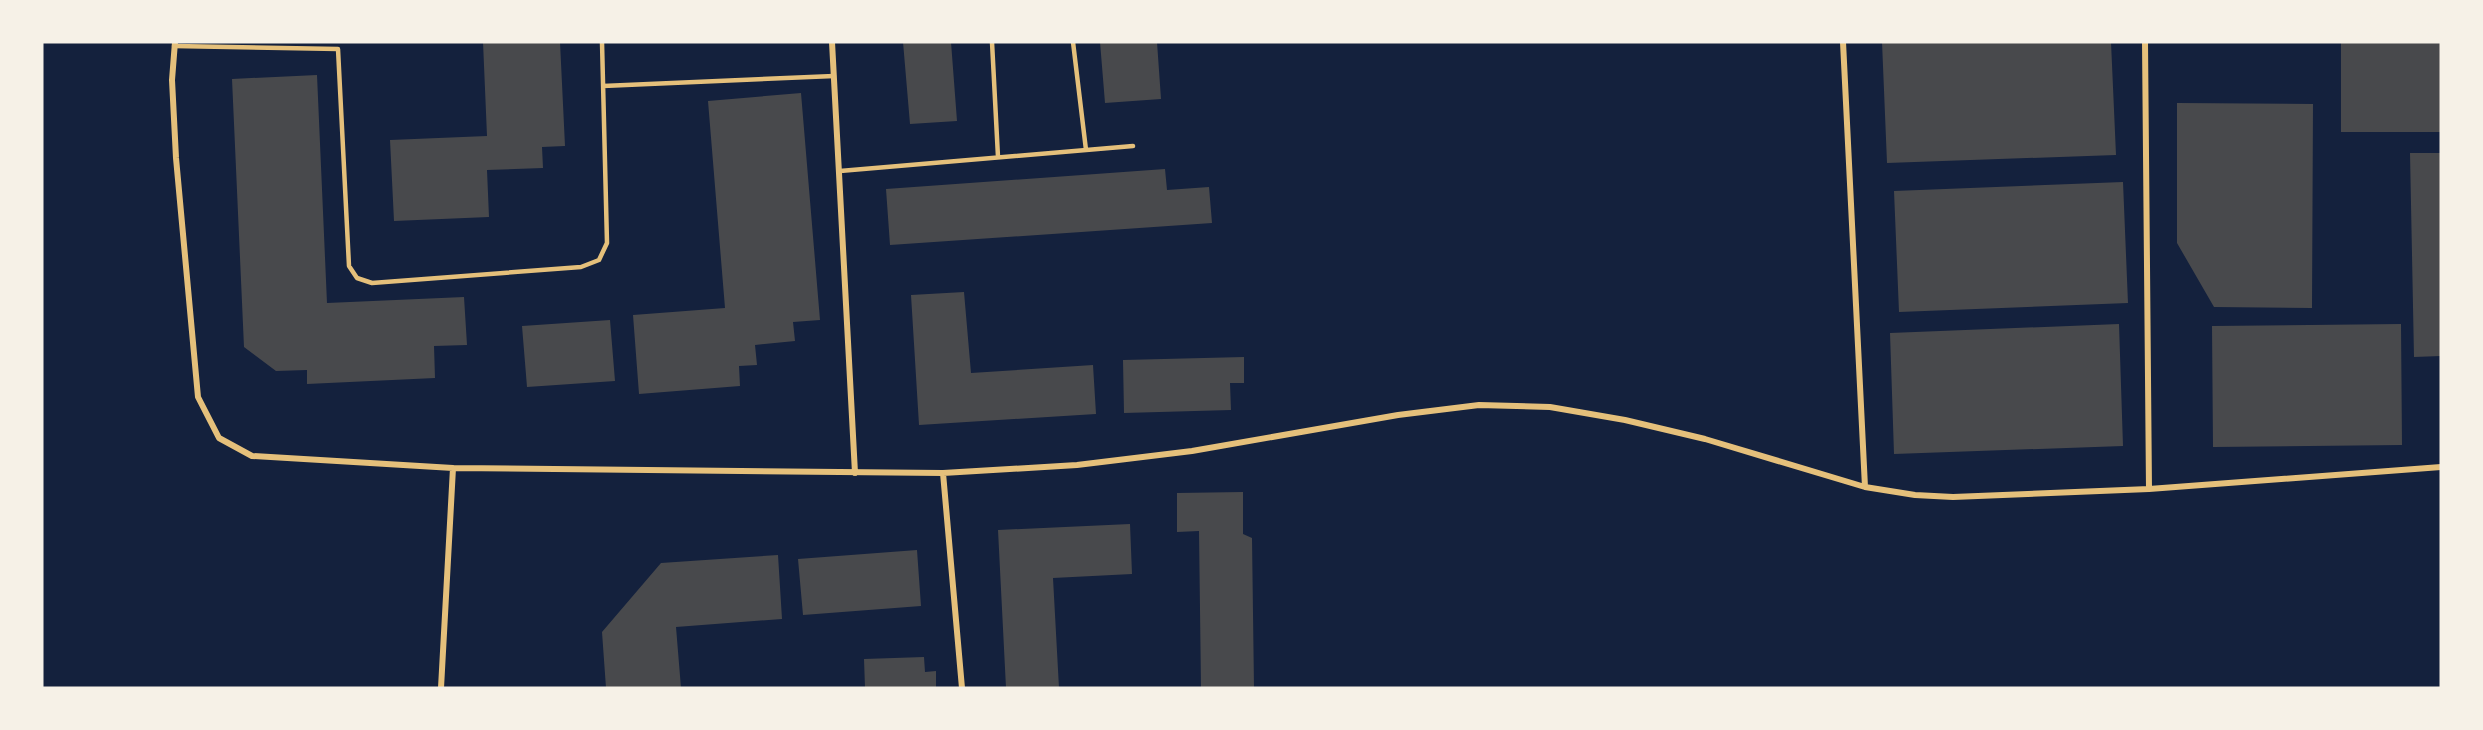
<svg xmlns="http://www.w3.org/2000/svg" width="2483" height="730" viewBox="0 0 2483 730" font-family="'Varela Round',sans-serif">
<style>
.building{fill:#48494c}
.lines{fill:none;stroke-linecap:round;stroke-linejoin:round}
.service{stroke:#e5c07b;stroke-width:4.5}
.minor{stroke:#e5c07b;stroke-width:6}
</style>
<rect width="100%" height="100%" fill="#14213d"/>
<path class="building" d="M 483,42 L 560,42 L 565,146 L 542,147 L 543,168 L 487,170 L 489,217 L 394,221 L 390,140 L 487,136 Z
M 903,42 L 951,42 L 957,121 L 910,124 Z
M 1100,42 L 1157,42 L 1161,99 L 1105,103 Z
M 1882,42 L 2111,42 L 2116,155 L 1887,163 Z
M 2341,42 L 2441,42 L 2441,132 L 2341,132 Z
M 317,75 L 327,303 L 464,297 L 467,345 L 434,346 L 435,378 L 307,384 L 307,370 L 276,371 L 244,347 L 232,79 Z
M 801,93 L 820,320 L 793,322 L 795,341 L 755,345 L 757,365 L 739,366 L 740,386 L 639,394 L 633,315 L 725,308 L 708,101 Z
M 2177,103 L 2313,104 L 2312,308 L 2214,307 L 2177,243 Z
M 2410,153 L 2441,153 L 2441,356 L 2414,357 Z
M 1165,169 L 1167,190 L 1209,187 L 1212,223 L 890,245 L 886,189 Z
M 2123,182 L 2128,303 L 1899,312 L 1894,191 Z
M 964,292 L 971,373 L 1093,365 L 1096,414 L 919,425 L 911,295 Z
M 610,320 L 615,381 L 527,387 L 522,326 Z
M 2119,324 L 2123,446 L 1894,454 L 1890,333 Z
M 2401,324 L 2402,445 L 2213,447 L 2212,326 Z
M 1244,357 L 1244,383 L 1230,383 L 1231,410 L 1124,413 L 1123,360 Z
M 1243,492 L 1243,534 L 1252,538 L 1254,688 L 1201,688 L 1199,531 L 1177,532 L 1177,493 Z
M 1130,524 L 1132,574 L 1053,578 L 1059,688 L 1006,688 L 998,530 Z
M 917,550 L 921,606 L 803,615 L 798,559 Z
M 778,555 L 782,619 L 676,627 L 681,688 L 606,688 L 602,632 L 661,563 Z
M 924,657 L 925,672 L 936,671 L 936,688 L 865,688 L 864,659 Z"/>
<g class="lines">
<path class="service" d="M 992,42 L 998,157
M 1073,42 L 1086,150
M 174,46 L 338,49 L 349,266 L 357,278 L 372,283 L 581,267 L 599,260 L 607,243 L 602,42
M 603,86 L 834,76
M 840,171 L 1133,146"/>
<path class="minor" d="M 175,42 L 172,80 L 176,158 L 198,397 L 219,438 L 252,456 L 453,468
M 832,42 L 855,473
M 1843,42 L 1865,487 L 1915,495 L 1953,497 L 2149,489 L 2441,467
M 2145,42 L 2149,489
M 943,473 L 1077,465 L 1192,451 L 1398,415 L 1479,405 L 1550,407 L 1625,420 L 1705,439 L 1865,487
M 441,688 L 453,468 L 943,473 L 962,688"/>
</g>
<rect width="2483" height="730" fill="none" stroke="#f6f1e7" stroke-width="87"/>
</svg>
